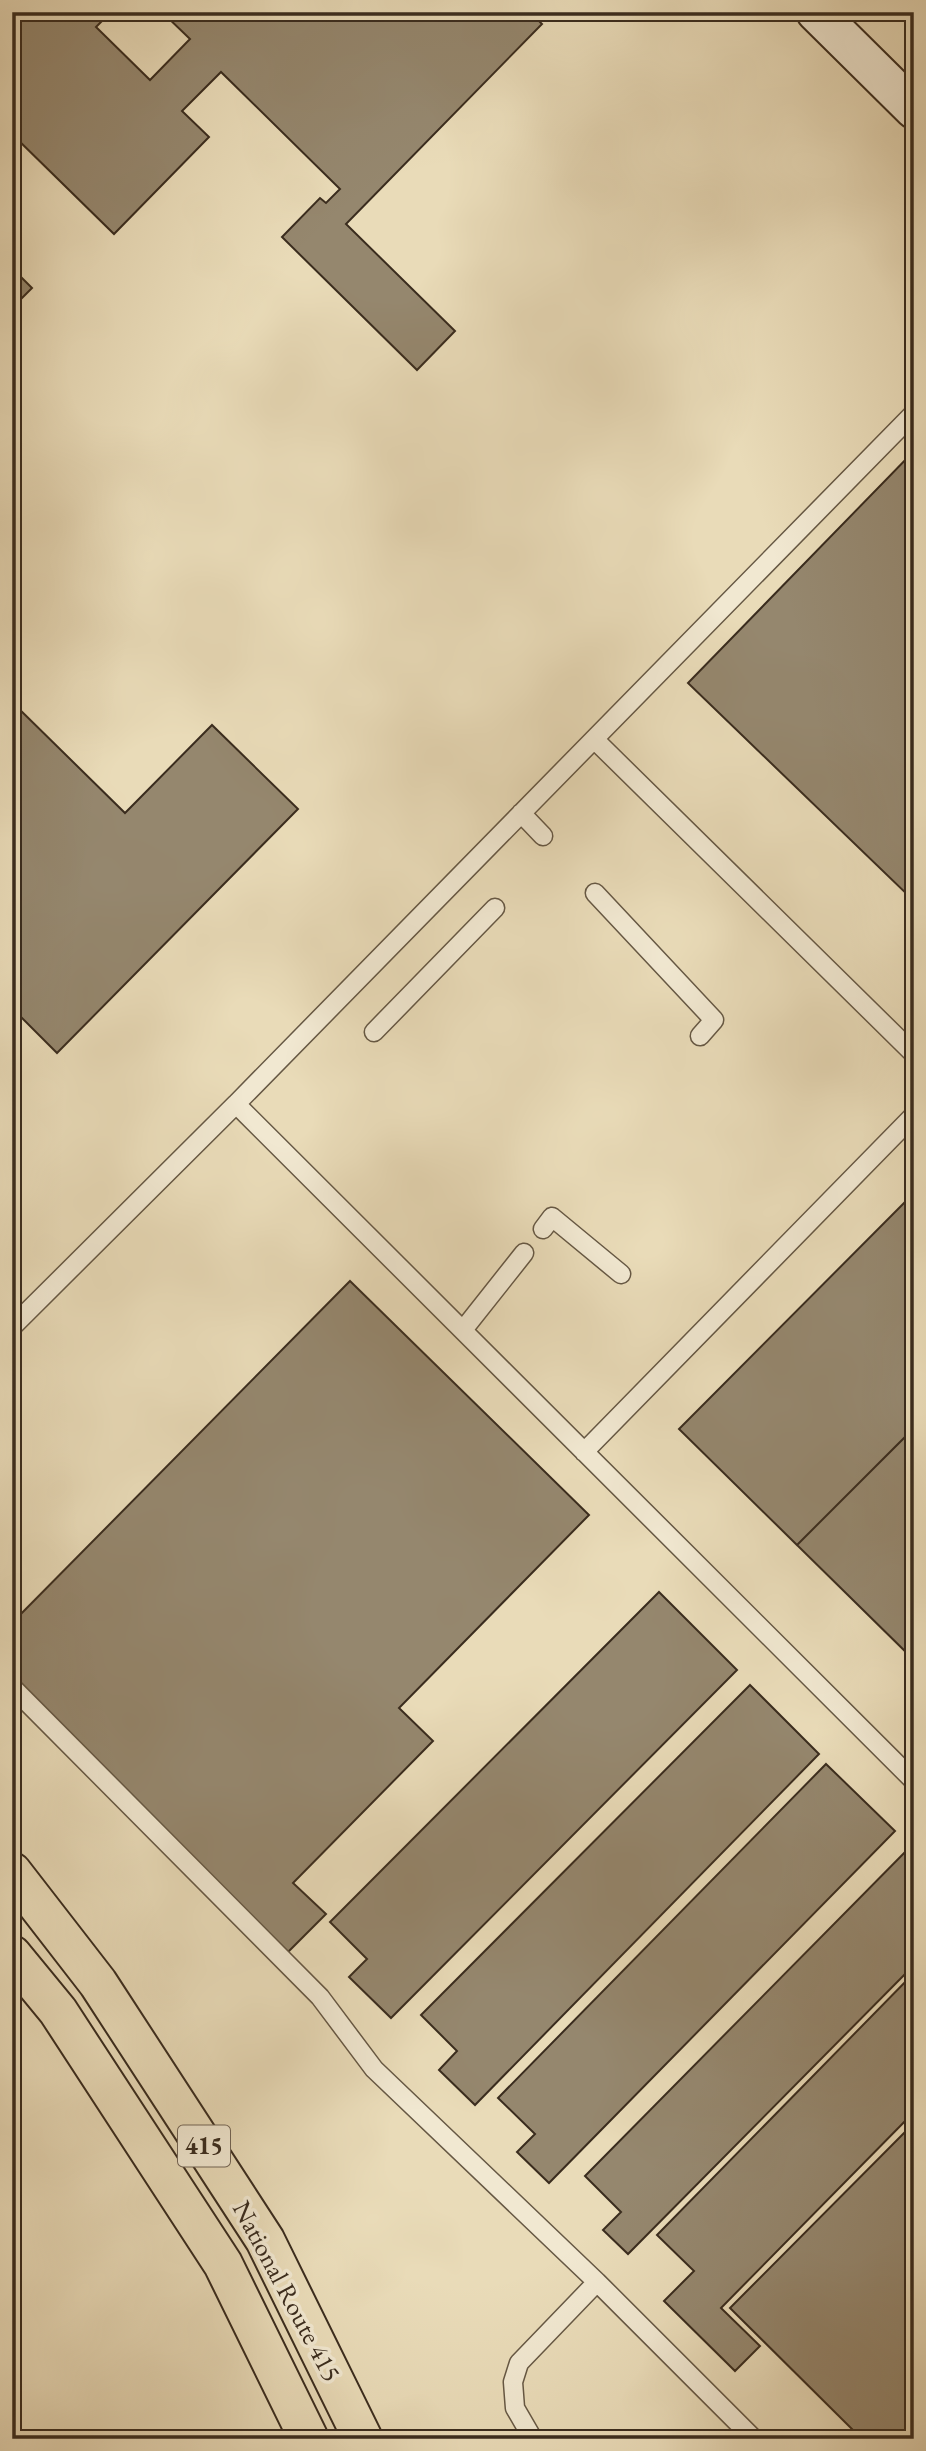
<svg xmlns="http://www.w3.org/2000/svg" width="926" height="2451" viewBox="0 0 926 2451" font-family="'EB Garamond',serif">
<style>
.building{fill:#95876e;stroke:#3a2c1e;stroke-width:2}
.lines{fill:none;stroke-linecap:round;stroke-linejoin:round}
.lane-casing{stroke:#665844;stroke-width:21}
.secondary-casing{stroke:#3a2c1e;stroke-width:42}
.highway-casing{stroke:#3a2c1e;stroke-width:42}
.lane{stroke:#f1e8d1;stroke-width:18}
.secondary{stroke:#f1e8d1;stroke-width:38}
.highway{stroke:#e9dbb8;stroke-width:38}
.labels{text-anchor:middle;stroke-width:7;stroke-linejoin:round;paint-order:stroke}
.shield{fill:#f1e8d1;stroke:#716454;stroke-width:2}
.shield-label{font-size:24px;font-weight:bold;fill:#3a2c1e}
.street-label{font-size:26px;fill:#3a2c1e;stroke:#f1e8d1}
</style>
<rect width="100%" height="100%" fill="#e9dbb8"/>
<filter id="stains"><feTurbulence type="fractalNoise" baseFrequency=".00286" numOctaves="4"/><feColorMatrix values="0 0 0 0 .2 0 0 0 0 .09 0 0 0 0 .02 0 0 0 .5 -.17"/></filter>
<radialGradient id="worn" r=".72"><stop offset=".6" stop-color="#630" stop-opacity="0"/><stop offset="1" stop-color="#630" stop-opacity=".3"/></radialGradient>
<path class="building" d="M 12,12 L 111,12 L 96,27 L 150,80 L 190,39 L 162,12 L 530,12 L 542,24 L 346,224 L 455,331 L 417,370 L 282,237 L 320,198 L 326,203 L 340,189 L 221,72 L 182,111 L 209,137 L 114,234 L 12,134 Z
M 12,268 L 32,288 L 12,308 Z
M 914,451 L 914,901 L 688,683 Z
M 12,702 L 125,813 L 212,725 L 298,809 L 57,1053 L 12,1008 Z
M 914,1193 L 914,1428 L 797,1545 L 679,1429 Z
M 350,1281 L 589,1515 L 399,1708 L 433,1741 L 293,1883 L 326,1914 L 288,1952 L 12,1681 L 12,1623 Z
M 914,1428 L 914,1660 L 797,1545 Z
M 659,1592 L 737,1670 L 391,2018 L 349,1977 L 367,1959 L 330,1922 Z
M 750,1685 L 819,1754 L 475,2105 L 439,2070 L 457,2051 L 421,2015 Z
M 826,1764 L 895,1831 L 549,2183 L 517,2152 L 535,2134 L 498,2098 Z
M 914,1843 L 914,1965 L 628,2254 L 603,2230 L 621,2212 L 585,2176 Z
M 914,1973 L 914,2112 L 721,2308 L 760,2346 L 735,2371 L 664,2301 L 694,2271 L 657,2235 Z
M 914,2123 L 914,2439 L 862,2439 L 730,2308 Z"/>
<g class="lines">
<defs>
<path id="lane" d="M 914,413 L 236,1104 L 914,1781
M 594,739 L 914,1054
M 521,813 L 543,836
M 595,893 L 714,1020 L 700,1036
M 374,1032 L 495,908
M 543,1229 L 552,1217 L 621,1274
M 12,1327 L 236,1104
M 463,1330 L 524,1253
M 584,1452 L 914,1115
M 12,1687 L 320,1997 L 374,2069 L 597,2282 L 519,2363 L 513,2382 L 515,2408 L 533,2439
M 597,2282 L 754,2439"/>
<path id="secondary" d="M 816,12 L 914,109"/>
<path id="highway" d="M 12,1872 L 98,1983 L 265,2240 L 363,2439
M 12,1955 L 58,2011 L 223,2264 L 309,2439"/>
</defs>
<use href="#lane" class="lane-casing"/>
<use href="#secondary" class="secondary-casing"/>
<use href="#highway" class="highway-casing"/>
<use href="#lane" class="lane"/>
<use href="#secondary" class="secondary"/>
<use href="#highway" class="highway"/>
</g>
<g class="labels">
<rect class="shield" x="178" y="2125.5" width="52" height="41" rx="5"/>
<g class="shield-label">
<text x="204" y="2154">415</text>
</g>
<g class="street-label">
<text transform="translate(287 2291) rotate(62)" y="9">National Route 415</text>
</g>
</g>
<rect width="926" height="2451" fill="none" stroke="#e9dbb8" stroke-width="42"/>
<rect x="14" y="14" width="898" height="2423" fill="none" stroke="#3a2c1e" stroke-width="3.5"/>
<rect x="21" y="21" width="884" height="2409" fill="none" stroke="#3a2c1e" stroke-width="2"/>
<rect width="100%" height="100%" filter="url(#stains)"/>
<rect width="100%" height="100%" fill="url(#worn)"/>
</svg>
